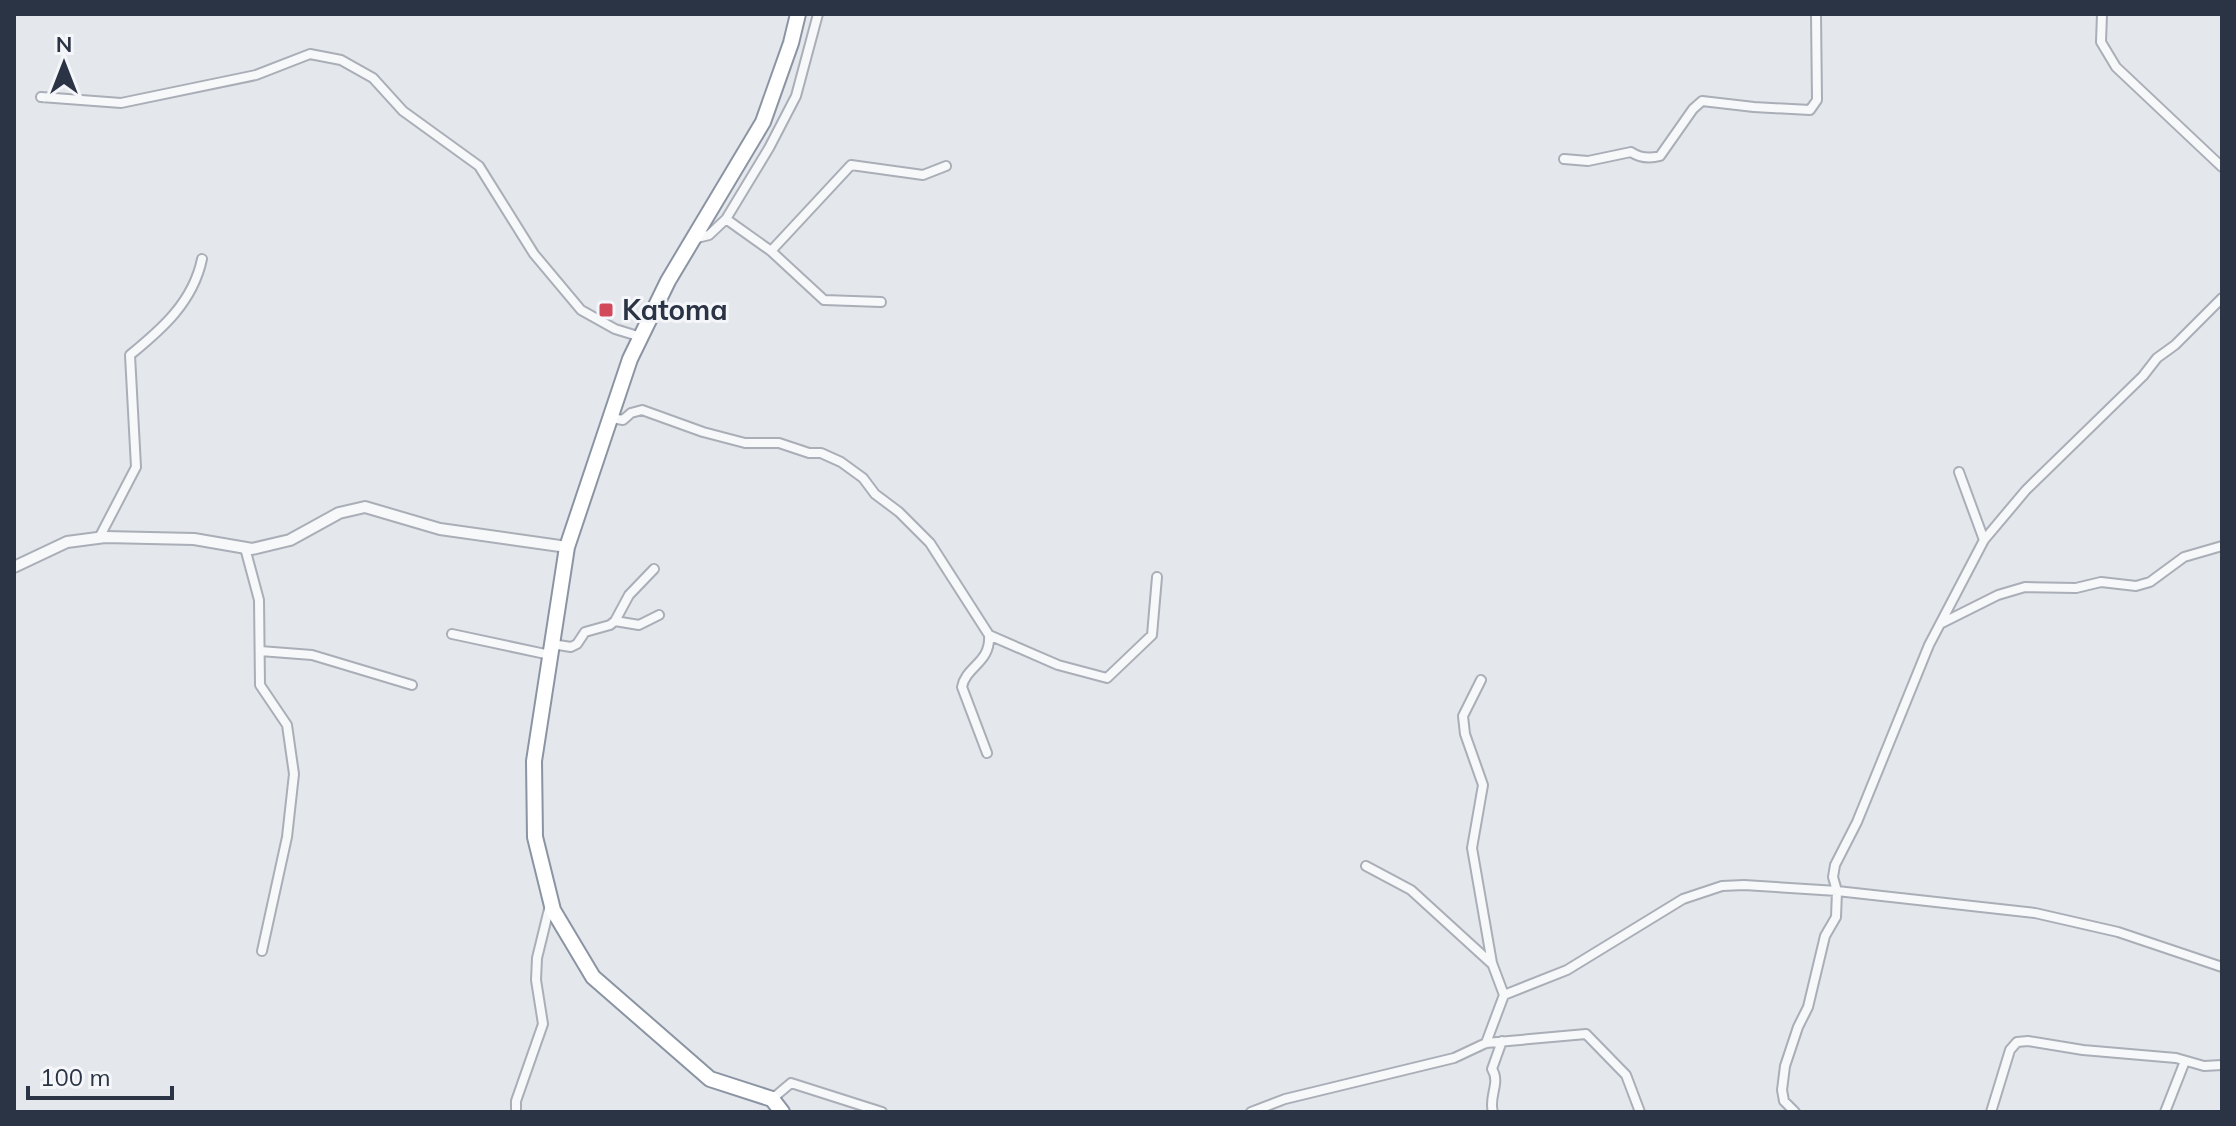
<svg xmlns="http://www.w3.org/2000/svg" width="2236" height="1126" viewBox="0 0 2236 1126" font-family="Mulish,sans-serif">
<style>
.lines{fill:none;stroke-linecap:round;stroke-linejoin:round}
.minor-casing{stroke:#a9aeb7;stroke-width:12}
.tertiary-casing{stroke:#a9aeb7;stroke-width:14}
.trunk-casing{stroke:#8b94a3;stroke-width:18}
.minor{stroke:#f7f8fa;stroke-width:8}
.tertiary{stroke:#f7f8fa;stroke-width:10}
.trunk{stroke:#fff;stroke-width:14}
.poi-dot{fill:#d1495b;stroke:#f4f6f9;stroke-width:3}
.labels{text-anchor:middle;stroke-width:6;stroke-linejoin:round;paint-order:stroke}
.poi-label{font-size:28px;font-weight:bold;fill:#2b3445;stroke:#f4f6f9;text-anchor:start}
</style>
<rect width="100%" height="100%" fill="#e4e7ec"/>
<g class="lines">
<defs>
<path id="minor" d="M 2102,14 L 2101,42 L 2116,67 L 2222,167
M 41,97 L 121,103 L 256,75 L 310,54 L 341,60 L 373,78 L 403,111 L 479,166 L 534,254 L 581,310 L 615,329 L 641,337
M 1564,159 L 1588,161 L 1631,152 C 1640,158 1649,159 1660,156 L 1693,109 L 1702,101 L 1754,107 L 1810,110 L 1817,100 L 1816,14
M 726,219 L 771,251 L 824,300 L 881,302
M 693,239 L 709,235 L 726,219 L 769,148 L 796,96 L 818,14
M 771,251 L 851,165 L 923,175 L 946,166
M 611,418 L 623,420 L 631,413 L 642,410 L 703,432 L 745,443 L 779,443 L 809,453 L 821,453 L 841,462 L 863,478 L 875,494 L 899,512 L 930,543 L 989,635 C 991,663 966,666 962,687 L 987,753
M 1959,472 L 1984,540
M 99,538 L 136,467 L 130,355 C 162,329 193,302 202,259
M 245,548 L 259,600 L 260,685 L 287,725 L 294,774 L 287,837 L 262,951
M 615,621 L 639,625 L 659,615
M 1942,623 L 1998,595 L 2025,587 L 2076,588 L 2101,582 L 2136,586 L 2150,582 L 2184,557 L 2222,546
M 452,634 L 550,655
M 989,635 L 1058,665 L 1107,678 L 1152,635 L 1157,577
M 552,644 L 571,647 L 577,644 L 585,632 L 610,625 L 615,621 L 629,595 L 654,569
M 260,651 L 312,655 L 412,685
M 1481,680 L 1463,716 L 1465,734 L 1483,785 L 1472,848 L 1492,963 L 1504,995
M 1366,866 L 1411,890 L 1491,963
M 1486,1043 L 1504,995 L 1567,970 L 1683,899 L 1722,886 L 1744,885 L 1837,891 L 2035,913 L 2118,932 L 2222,967
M 772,1099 L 791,1083 L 882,1112
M 516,1112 L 516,1101 L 543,1024 L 536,980 L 537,958 L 550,905
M 1251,1112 L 1285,1099 L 1454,1058 L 1486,1043 L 1586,1034 L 1626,1075 L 1640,1112
M 1493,1112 C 1488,1097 1501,1083 1492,1069 L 1502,1041
M 1795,1112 L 1784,1101 L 1782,1090 L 1785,1066 L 1798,1027 L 1808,1007 L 1825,936 L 1836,917 L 1837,891 L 1833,877 L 1835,865 L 1857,822 L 1929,645 L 1984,540 L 2026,490 L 2143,376 L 2157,358 L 2175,345 L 2222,298
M 1991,1112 L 2010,1050 L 2017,1042 L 2028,1041 L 2083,1050 L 2176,1058 L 2204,1066 L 2222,1065
M 2165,1112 L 2185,1061"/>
<path id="tertiary" d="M 14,567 L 67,542 L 105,537 L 194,539 L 252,549 L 290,540 L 339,513 L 365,507 L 440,529 L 567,547"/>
<path id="trunk" d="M 782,1112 L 772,1099 L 710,1079 L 593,977 L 553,910 L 535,837 L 534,761 L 567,547 L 630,359 L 668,281 L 763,122 L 791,43 L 798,14"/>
</defs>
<use href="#minor" class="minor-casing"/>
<use href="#tertiary" class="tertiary-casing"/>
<use href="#trunk" class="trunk-casing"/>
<use href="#minor" class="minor"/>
<use href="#tertiary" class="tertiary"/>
<use href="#trunk" class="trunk"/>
</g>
<rect class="poi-dot" x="598" y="302" width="16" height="16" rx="4"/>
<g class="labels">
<g class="poi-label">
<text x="622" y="320">Katoma</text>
</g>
</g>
<rect width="2236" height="1126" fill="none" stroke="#2b3445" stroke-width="32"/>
<g transform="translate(64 64)" stroke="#f4f6f9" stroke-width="6" paint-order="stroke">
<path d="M0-6L14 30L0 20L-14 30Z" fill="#2b3445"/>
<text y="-12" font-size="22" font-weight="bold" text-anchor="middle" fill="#2b3445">N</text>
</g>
<path d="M28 1086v12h144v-12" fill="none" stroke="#2b3445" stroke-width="4"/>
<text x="40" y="1086" font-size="24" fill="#2b3445" stroke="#f4f6f9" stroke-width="6" paint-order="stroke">100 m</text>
</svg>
